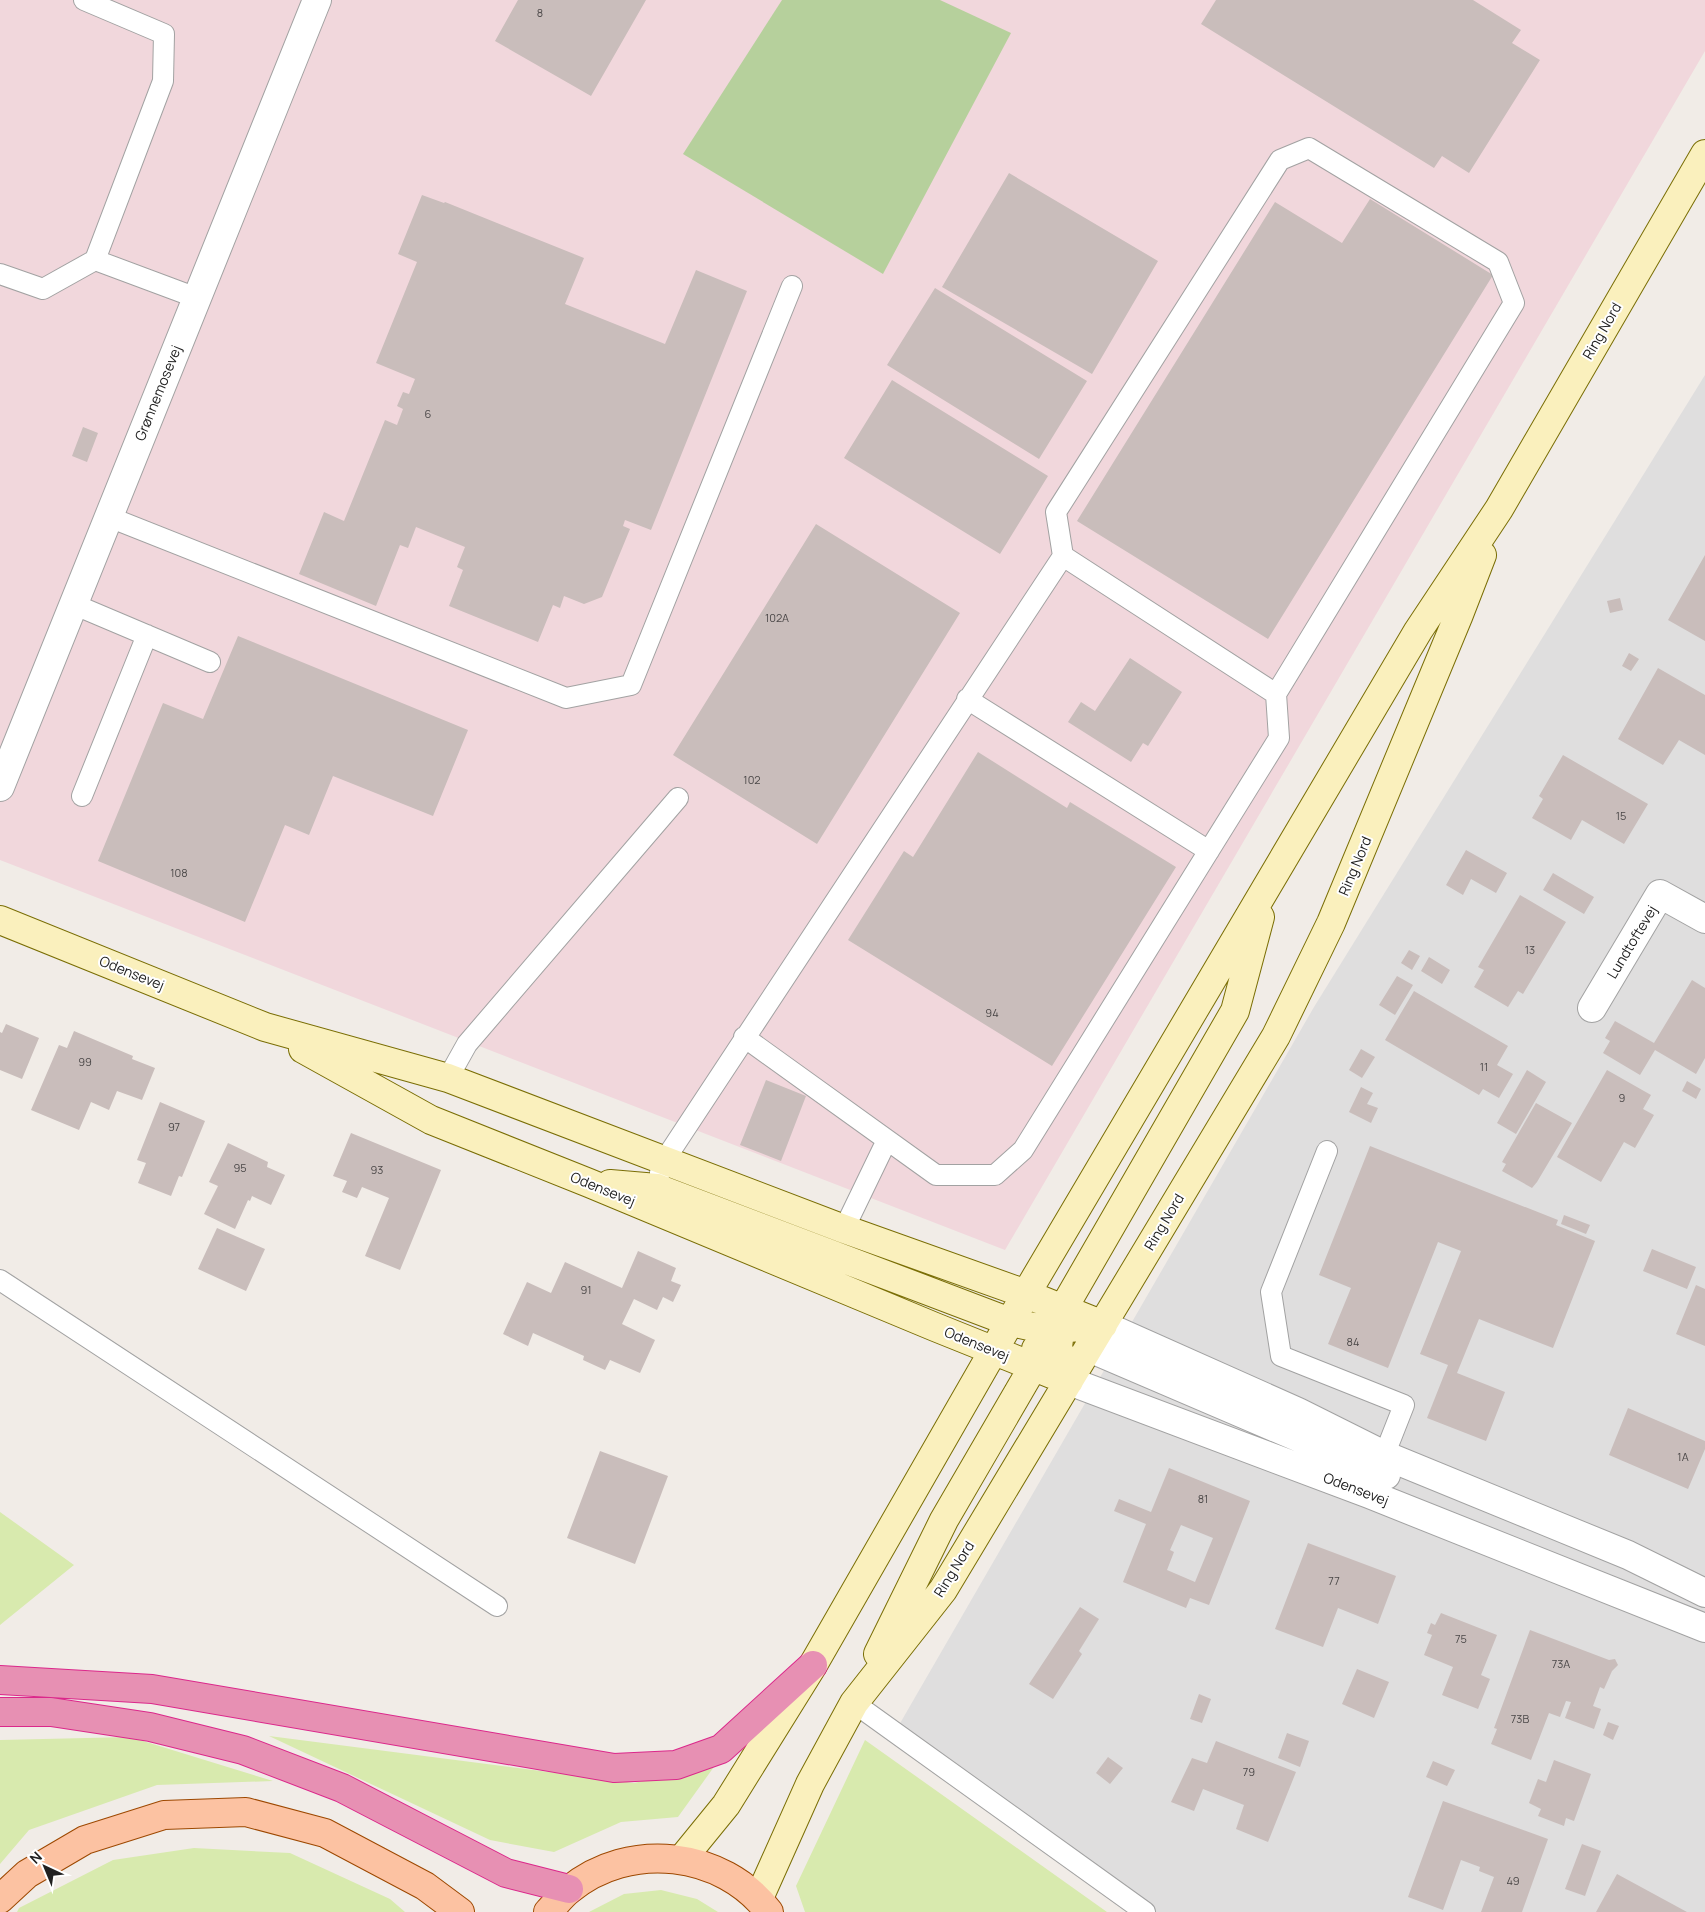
<svg xmlns="http://www.w3.org/2000/svg" width="1705" height="1912" viewBox="0 0 1705 1912" font-family="Manrope,sans-serif">
<style>
.residential{fill:#dfdede}
.commercial{fill:#f1d7dc}
.grass{fill:#d8eaae}
.forest{fill:#b6d09c}
.building{fill:#c9bdbb;fill-rule:evenodd}
.lines{fill:none;stroke-linecap:round;stroke-linejoin:round}
.service-casing{stroke:#a2a2a2;stroke-width:22}
.minor-casing{stroke:#a2a2a2;stroke-width:30}
.tertiary-casing{stroke:#a2a2a2;stroke-width:30}
.secondary-casing{stroke:#7a6e05;stroke-width:30}
.primary-casing{stroke:#9d4800;stroke-width:30}
.motorway-casing{stroke:#db288b;stroke-width:30}
.service{stroke:#fff;stroke-width:20}
.minor{stroke:#fff;stroke-width:28}
.tertiary{stroke:#fff;stroke-width:28}
.secondary{stroke:#faf0bd;stroke-width:28}
.primary{stroke:#fcc2a2;stroke-width:28}
.motorway{stroke:#e790b3;stroke-width:28}
.labels{text-anchor:middle;stroke-width:4;stroke-linejoin:round;paint-order:stroke}
.number-label{font-size:11px;fill:#4b4848}
.street-label{font-size:14px;fill:#212121;stroke:#fff}
</style>
<rect width="100%" height="100%" fill="#f1ece7"/>
<path class="residential" d="M 1705,375 L 1705,1912 L 1151,1912 L 895,1732 L 1314,1007 Z"/>
<path class="commercial" d="M 0,0 L 1705,0 L 1705,51 L 1005,1250 L 0,860 Z"/>
<path class="grass" d="M 0,1512 L 74,1565 L 0,1625 Z
M 269,1736 L 634,1783 L 716,1764 L 678,1817 L 621,1822 L 554,1852 L 490,1840 Z
M 130,1737 L 273,1781 L 157,1785 L 29,1830 L 0,1864 L 0,1740 Z
M 865,1740 L 1107,1912 L 805,1912 L 796,1886 Z
M 194,1848 L 290,1853 L 390,1899 L 405,1912 L 17,1912 L 19,1908 L 113,1860 Z
M 661,1890 L 697,1899 L 718,1912 L 589,1912 L 624,1894 Z"/>
<path class="forest" d="M 782,0 L 940,0 L 1011,33 L 883,274 L 683,154 Z"/>
<path class="building" d="M 518,0 L 646,0 L 591,96 L 495,41 Z
M 1216,0 L 1473,0 L 1521,30 L 1512,43 L 1540,60 L 1469,173 L 1442,156 L 1434,168 L 1201,24 Z
M 1009,173 L 1158,261 L 1092,374 L 942,287 Z
M 422,195 L 444,203 L 445,202 L 584,258 L 565,304 L 665,344 L 696,270 L 747,291 L 651,530 L 625,520 L 623,526 L 630,529 L 602,597 L 584,604 L 564,596 L 560,608 L 553,605 L 538,642 L 449,606 L 463,570 L 457,567 L 465,547 L 416,527 L 408,548 L 400,545 L 376,606 L 299,574 L 324,512 L 344,521 L 385,420 L 397,425 L 403,409 L 397,406 L 403,392 L 409,394 L 415,379 L 376,363 L 417,262 L 398,254 Z
M 1370,199 L 1493,275 L 1268,639 L 1077,521 L 1275,202 L 1342,243 Z
M 935,288 L 1087,381 L 1039,459 L 887,365 Z
M 892,380 L 1048,476 L 1000,554 L 844,458 Z
M 83,427 L 98,433 L 87,462 L 72,456 Z
M 816,524 L 960,613 L 817,844 L 673,755 Z
M 1705,555 L 1705,641 L 1668,620 Z
M 1620,598 L 1623,610 L 1610,613 L 1607,601 Z
M 238,636 L 468,730 L 433,816 L 333,776 L 309,835 L 285,825 L 245,922 L 98,861 L 163,703 L 203,719 Z
M 1629,653 L 1639,659 L 1631,671 L 1622,666 Z
M 1130,658 L 1182,692 L 1148,746 L 1143,743 L 1131,762 L 1068,722 L 1081,702 L 1095,711 Z
M 1658,668 L 1705,695 L 1705,755 L 1679,740 L 1663,765 L 1618,739 Z
M 978,752 L 1067,808 L 1070,802 L 1176,867 L 1052,1066 L 848,940 L 904,851 L 913,857 Z
M 1563,755 L 1648,804 L 1624,844 L 1582,820 L 1571,840 L 1532,818 L 1543,799 L 1539,796 Z
M 1466,850 L 1507,873 L 1496,893 L 1471,879 L 1463,895 L 1446,885 Z
M 1553,873 L 1594,897 L 1584,914 L 1543,890 Z
M 1520,895 L 1566,922 L 1523,994 L 1518,991 L 1508,1007 L 1474,987 L 1484,970 L 1478,967 Z
M 1409,950 L 1420,956 L 1412,970 L 1401,963 Z
M 1429,957 L 1450,970 L 1442,984 L 1421,971 Z
M 1397,976 L 1413,985 L 1395,1015 L 1379,1005 Z
M 1692,980 L 1705,988 L 1705,1058 L 1696,1074 L 1655,1050 L 1640,1075 L 1603,1053 L 1610,1041 L 1605,1038 L 1615,1021 L 1654,1043 Z
M 1414,991 L 1508,1046 L 1497,1065 L 1513,1074 L 1499,1098 L 1483,1089 L 1479,1095 L 1385,1040 Z
M 6,1024 L 39,1038 L 22,1079 L 0,1070 L 0,1032 L 2,1033 Z
M 74,1031 L 133,1056 L 132,1059 L 155,1068 L 142,1100 L 117,1091 L 109,1110 L 91,1102 L 79,1130 L 31,1110 L 59,1045 L 67,1048 Z
M 1361,1049 L 1375,1057 L 1362,1078 L 1349,1070 Z
M 1527,1070 L 1546,1082 L 1516,1134 L 1497,1123 Z
M 1607,1070 L 1651,1095 L 1643,1109 L 1654,1115 L 1635,1148 L 1624,1142 L 1601,1182 L 1557,1157 Z
M 766,1080 L 806,1096 L 781,1161 L 740,1145 Z
M 1687,1081 L 1701,1089 L 1696,1099 L 1682,1091 Z
M 1361,1087 L 1373,1093 L 1367,1104 L 1378,1108 L 1371,1123 L 1349,1112 Z
M 160,1102 L 205,1121 L 182,1177 L 179,1176 L 171,1196 L 138,1183 L 146,1163 L 137,1160 Z
M 1536,1103 L 1572,1123 L 1537,1182 L 1532,1188 L 1502,1171 L 1506,1164 L 1502,1162 Z
M 351,1133 L 441,1170 L 400,1270 L 365,1256 L 389,1198 L 362,1187 L 357,1198 L 342,1192 L 347,1181 L 333,1176 Z
M 228,1143 L 268,1162 L 267,1167 L 285,1175 L 271,1205 L 252,1196 L 250,1201 L 248,1200 L 235,1229 L 204,1214 L 218,1186 L 209,1182 Z
M 1370,1146 L 1558,1220 L 1556,1225 L 1595,1241 L 1553,1348 L 1479,1319 L 1457,1373 L 1505,1392 L 1486,1441 L 1427,1418 L 1448,1365 L 1420,1354 L 1461,1251 L 1438,1242 L 1388,1368 L 1328,1344 L 1351,1288 L 1319,1275 Z
M 1564,1215 L 1590,1225 L 1586,1234 L 1561,1224 Z
M 217,1228 L 265,1249 L 246,1291 L 198,1269 Z
M 1652,1249 L 1696,1267 L 1687,1289 L 1643,1271 Z
M 638,1251 L 676,1268 L 671,1281 L 681,1285 L 673,1302 L 663,1297 L 657,1310 L 634,1299 L 622,1324 L 655,1340 L 640,1373 L 610,1360 L 605,1370 L 583,1360 L 584,1356 L 533,1333 L 528,1346 L 503,1334 L 527,1282 L 551,1293 L 565,1262 L 622,1288 Z
M 1696,1285 L 1705,1289 L 1705,1346 L 1676,1334 Z
M 1628,1408 L 1705,1441 L 1705,1449 L 1688,1489 L 1609,1455 Z
M 600,1451 L 668,1476 L 635,1564 L 567,1538 Z
M 1169,1468 L 1250,1501 L 1209,1605 L 1190,1598 L 1186,1608 L 1123,1582 L 1146,1524 L 1114,1511 L 1119,1499 L 1151,1512 ZM 1181,1525 L 1213,1538 L 1195,1582 L 1167,1570 L 1174,1552 L 1170,1550 Z
M 1308,1543 L 1396,1576 L 1378,1624 L 1338,1608 L 1323,1647 L 1275,1629 Z
M 1080,1607 L 1099,1619 L 1079,1651 L 1082,1654 L 1053,1699 L 1029,1684 Z
M 1441,1613 L 1497,1635 L 1481,1675 L 1490,1679 L 1478,1709 L 1442,1695 L 1453,1667 L 1424,1655 L 1432,1635 L 1427,1633 L 1431,1623 L 1435,1625 Z
M 1530,1630 L 1609,1660 L 1615,1659 L 1618,1665 L 1612,1671 L 1604,1689 L 1600,1687 L 1593,1706 L 1601,1709 L 1594,1729 L 1565,1718 L 1571,1702 L 1566,1701 L 1560,1717 L 1549,1713 L 1531,1760 L 1491,1744 L 1497,1729 L 1494,1728 Z
M 1357,1669 L 1389,1682 L 1374,1718 L 1342,1704 Z
M 1199,1694 L 1211,1699 L 1202,1723 L 1190,1719 Z
M 1608,1722 L 1619,1726 L 1613,1740 L 1603,1735 Z
M 1287,1733 L 1309,1741 L 1300,1767 L 1278,1758 Z
M 1216,1741 L 1296,1772 L 1268,1842 L 1236,1829 L 1244,1805 L 1203,1789 L 1194,1811 L 1171,1802 L 1192,1758 L 1207,1763 Z
M 1108,1757 L 1123,1768 L 1110,1784 L 1096,1773 Z
M 1554,1760 L 1591,1774 L 1574,1821 L 1566,1818 L 1564,1826 L 1538,1816 L 1541,1809 L 1529,1803 L 1538,1779 L 1546,1782 Z
M 1433,1761 L 1455,1770 L 1447,1786 L 1426,1777 Z
M 1443,1801 L 1548,1839 L 1522,1912 L 1481,1912 L 1494,1877 L 1479,1871 L 1480,1867 L 1461,1860 L 1443,1910 L 1408,1897 Z
M 1582,1844 L 1601,1851 L 1585,1896 L 1565,1889 Z
M 1617,1874 L 1687,1912 L 1596,1912 Z"/>
<g class="lines">
<defs>
<path id="service" d="M 95,260 L 197,298
M 0,274 L 43,289 L 95,260 L 163,81 L 164,34 L 84,0
M 109,517 L 566,698 L 631,685 L 792,286
M 1063,556 L 1276,694
M 73,604 L 210,662
M 967,699 L 1209,851
M 82,796 L 147,635
M 448,1078 L 467,1044 L 678,798
M 1327,1151 L 1271,1292 L 1281,1356 L 1404,1405 L 1380,1466
M 660,1173 L 664,1161 L 1063,556 L 1056,512 L 1280,160 L 1309,148 L 1498,262 L 1514,303 L 1276,694 L 1279,738 L 1023,1150 L 995,1175 L 936,1175 L 744,1037
M 844,1229 L 887,1140
M 0,1280 L 497,1606
M 854,1703 L 1145,1912"/>
<path id="minor" d="M 0,787 L 317,0
M 1592,1008 L 1660,894 L 1705,919"/>
<path id="tertiary" d="M 1103,1325 L 1298,1412 L 1384,1455 L 1628,1555 L 1705,1593
M 1089,1348 L 1386,1475
M 1069,1381 L 1369,1494 L 1705,1628"/>
<path id="secondary" d="M 0,920 L 265,1027 L 448,1078 L 844,1229 L 1026,1294 L 1103,1325
M 303,1049 L 431,1120 L 589,1183 L 935,1327 L 1069,1381
M 610,1184 L 657,1188 L 1010,1322 L 1048,1330 L 1079,1327
M 1069,1381 L 1058,1347 L 1063,1309 L 1235,1011 L 1260,917
M 878,1654 L 944,1520 L 1033,1367 L 1036,1349
M 682,1859 L 726,1805 L 813,1665 L 1026,1294 L 1418,631 L 1499,509 L 1705,154
M 759,1898 L 810,1784 L 854,1703 L 943,1590 L 1276,1036 L 1331,923 L 1458,617 L 1482,555"/>
<path id="primary" d="M 0,1899 L 27,1874 L 85,1840 L 164,1815 L 246,1812 L 325,1833 L 425,1886 L 460,1912
M 548,1912 C 555,1905 561,1896 569,1890 C 629,1840 723,1851 769,1912"/>
<path id="motorway" d="M 0,1680 L 152,1689 L 614,1768 L 676,1765 L 721,1749 L 813,1665
M 0,1712 L 51,1712 L 150,1727 L 243,1750 L 342,1788 L 506,1873 L 569,1889"/>
</defs>
<use href="#service" class="service-casing"/>
<use href="#minor" class="minor-casing"/>
<use href="#tertiary" class="tertiary-casing"/>
<use href="#secondary" class="secondary-casing"/>
<use href="#primary" class="primary-casing"/>
<use href="#motorway" class="motorway-casing"/>
<use href="#service" class="service"/>
<use href="#minor" class="minor"/>
<use href="#tertiary" class="tertiary"/>
<use href="#secondary" class="secondary"/>
<use href="#primary" class="primary"/>
<use href="#motorway" class="motorway"/>
</g>
<g class="labels">
<g class="number-label">
<text x="540" y="17">8</text>
<text x="428" y="418">6</text>
<text x="777" y="622">102A</text>
<text x="752" y="784">102</text>
<text x="1621" y="820">15</text>
<text x="179" y="877">108</text>
<text x="1530" y="954">13</text>
<text x="992" y="1017">94</text>
<text x="85" y="1066">99</text>
<text x="1484" y="1071">11</text>
<text x="1622" y="1102">9</text>
<text x="174" y="1131">97</text>
<text x="240" y="1172">95</text>
<text x="377" y="1174">93</text>
<text x="586" y="1294">91</text>
<text x="1353" y="1346">84</text>
<text x="1683" y="1461">1A</text>
<text x="1203" y="1503">81</text>
<text x="1334" y="1585">77</text>
<text x="1461" y="1643">75</text>
<text x="1561" y="1668">73A</text>
<text x="1520" y="1723">73B</text>
<text x="1249" y="1776">79</text>
<text x="1513" y="1885">49</text>
</g>
<g class="street-label">
<text transform="translate(1602 331) rotate(-60)" y="5">Ring Nord</text>
<text transform="translate(158 393) rotate(-68)" y="5">Grønnemosevej</text>
<text transform="translate(1355 866) rotate(-67)" y="5">Ring Nord</text>
<text transform="translate(1632 942) rotate(-59)" y="5">Lundtoftevej</text>
<text transform="translate(132 973) rotate(22)" y="5">Odensevej</text>
<text transform="translate(603 1189) rotate(22)" y="5">Odensevej</text>
<text transform="translate(1164 1222) rotate(-59)" y="5">Ring Nord</text>
<text transform="translate(977 1344) rotate(22)" y="5">Odensevej</text>
<text transform="translate(1356 1489) rotate(21)" y="5">Odensevej</text>
<text transform="translate(954 1569) rotate(-58)" y="5">Ring Nord</text>
</g>
</g>
<g transform="translate(45 1867) rotate(316)" stroke="#ffffff" stroke-width="4" paint-order="stroke">
<path d="M0-4L9 19L0 12L-9 19Z" fill="#212121"/>
<text y="-8" font-size="14" font-weight="bold" text-anchor="middle" fill="#212121">N</text>
</g>
</svg>
